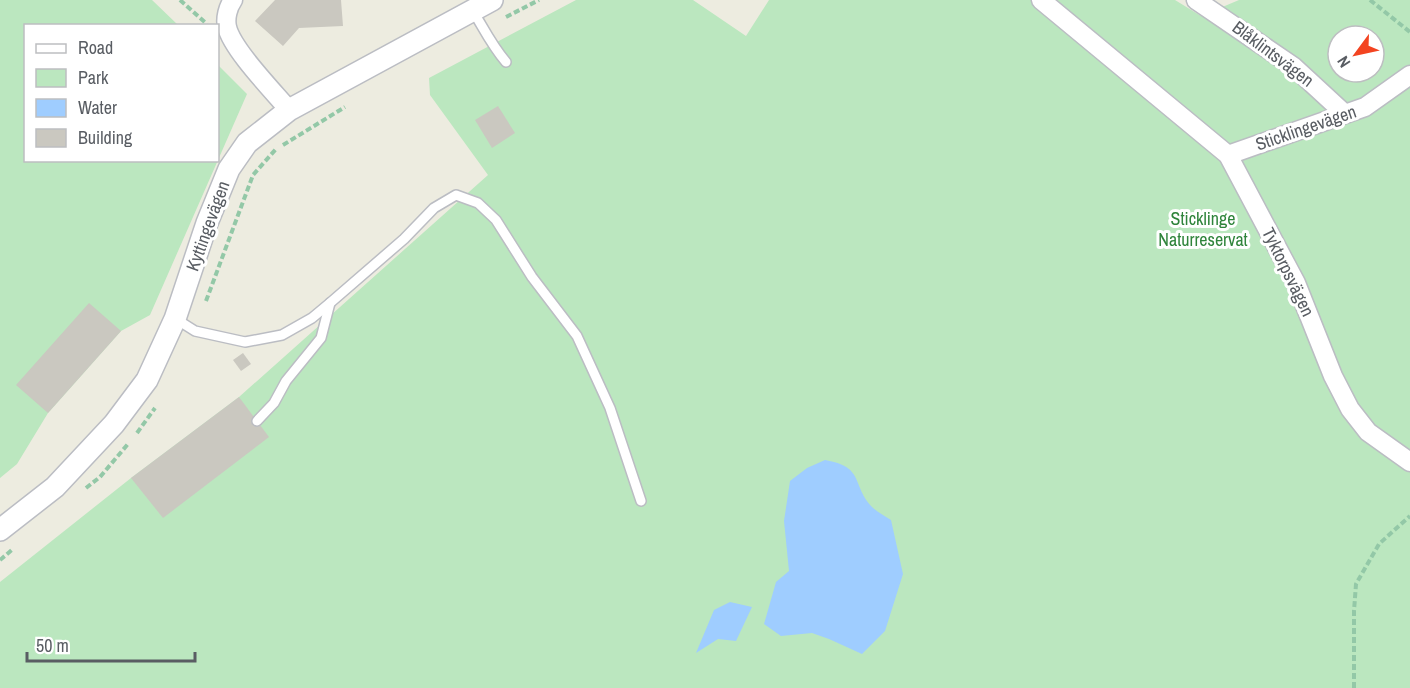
<svg xmlns="http://www.w3.org/2000/svg" width="1410" height="688" font-family="'Archivo Narrow',sans-serif">
	<rect width="100%" height="100%" fill="#edece0"/>
	<g fill="#bbe7bf" fill-rule="evenodd">
		<polygon points="0,0 152,0 178,25 26,26 26,160 218,160 218,65 247,94 150,315 121,331 48,413 17,464 0,478"/>
		<path d="M576 0H693L746 36 769 0H1175L1201 16 1239 0H1410V688H0V582L131 478 239 397 488 175 430 95 429 78ZM1338 36H1374V72H1338Z"/>
	</g>
	<g fill="#9fcdff">
		<path d="M825 460C865 467 851 484 872 507 877 512 885 516 891 520L903 574 885 631 862 654 829 639 812 633 781 636 764 624 776 582 789 571 784 521 790 481 807 468Z"/>
		<polygon points="730,602 752,607 736,641 718,639 696,653 714,610"/>
	</g>
	<g fill="#cac8c0">
		<polygon points="275,0 341,0 343,26 299,28 283,46 255,21"/>
		<polygon points="498,106 515,133 492,148 475,120"/>
		<polygon points="89,303 121,331 48,413 16,385"/>
		<polygon points="243,353 251,364 241,371 233,360"/>
		<polygon points="239,397 269,437 163,518 131,478"/>
	</g>
	<g fill="none" stroke-linecap="round" stroke-linejoin="round">
		<g stroke="#bbbdc3" stroke-width="12">
			<g id="service">
				<path d="M473 11C484 29 492 46 506 62"/>
				<polyline points="176,319 195,331 245,342 282,335 312,318 330,303 404,239 434,208 456,195 478,203 496,220 532,277 577,336 610,408 641,501"/>
				<polyline points="257,421 274,403 286,381 321,338 330,303"/>
			</g>
		</g>
		<g stroke="#bbbdc3" stroke-width="21">
			<g id="minor">
				<path d="M233 0C228 7 225 18 227 27 232 49 273 91 289 110"/>
				<polyline points="1041,0 1228,155 1296,283 1333,376 1350,409 1368,432 1410,462"/>
				<polyline points="1196,0 1294,67 1345,114"/>
				<polyline points="1228,155 1365,107 1410,75"/>
			</g>
		</g>
		<g stroke="#bbbdc3" stroke-width="24">
			<polyline id="tertiary" points="0,530 55,487 114,424 147,380 175,319 207,223 229,169 247,143 289,110 492,0"/>
		</g>
		<g stroke="#93c8a7" stroke-width="4" stroke-dasharray="6 3" stroke-linecap="butt">
			<polyline points="180,0 207,24"/>
			<polyline points="1370,0 1410,32"/>
			<polyline points="506,17 539,0"/>
			<polyline points="283,145 345,107"/>
			<polyline points="206,301 253,175 276,149"/>
			<polyline points="137,433 155,408"/>
			<polyline points="86,488 100,477 128,444"/>
			<polyline points="0,560 13,549"/>
			<polyline points="1354,688 1354,611 1356,584 1379,544 1410,516"/>
		</g>
		<use href="#service" stroke="#fff" stroke-width="9"/>
		<use href="#minor" stroke="#fff" stroke-width="18"/>
		<use href="#tertiary" stroke="#fff" stroke-width="21"/>
	</g>
	<g text-anchor="middle" stroke-width="6" stroke-linejoin="round" paint-order="stroke">
		<g font-size="18" fill="#595d63" stroke="#fff">
			<text transform="translate(1273 54) rotate(37)" y="6">Blåklintsvägen</text>
			<text transform="translate(1306 128) rotate(-19)" y="6">Sticklingevägen</text>
			<text transform="translate(208 226) rotate(-70)" y="6">Kyttingevägen</text>
			<text transform="translate(1288 272) rotate(64)" y="6">Tyktorpsvägen</text>
		</g>
		<g font-size="18" fill="#2f843b" stroke="#fff">
			<text x="1203" y="225">Sticklinge<tspan x="1203" dy="21">Naturreservat</tspan></text>
		</g>
	</g>
	<rect x="24" y="24" width="195" height="138" fill="#ffffff" stroke="#bdbec1" stroke-width="1.5"/>
	<rect x="36" y="44" width="30" height="9" fill="#ffffff" stroke="#bdbec1" stroke-width="1.5"/>
	<text x="78" y="54" font-size="18" fill="#595d63">Road</text>
	<rect x="36" y="69" width="30" height="18" fill="#bbe7bf" stroke="#bdbec1" stroke-width="1.5"/>
	<text x="78" y="84" font-size="18" fill="#595d63">Park</text>
	<rect x="36" y="99" width="30" height="18" fill="#9fcdff" stroke="#bdbec1" stroke-width="1.5"/>
	<text x="78" y="114" font-size="18" fill="#595d63">Water</text>
	<rect x="36" y="129" width="30" height="18" fill="#cac8c0" stroke="#bdbec1" stroke-width="1.5"/>
	<text x="78" y="144" font-size="18" fill="#595d63">Building</text>
	<g transform="translate(1356 54) rotate(237)"><circle r="28" fill="#ffffff" stroke="#bdbec1" stroke-width="1.5"/>
	<path d="M0-4.5L10 22L0 15L-10 22Z" fill="#f34421"/>
	<text y="-9" font-size="16" font-weight="bold" text-anchor="middle" fill="#595d63">N</text>
	</g>
	<path d="M27 652v9h168v-9" fill="none" stroke="#595d63" stroke-width="3"/>
	<text x="36" y="652" font-size="18" fill="#595d63" stroke="#ffffff" stroke-width="4.5" paint-order="stroke">50 m</text>
</svg>
